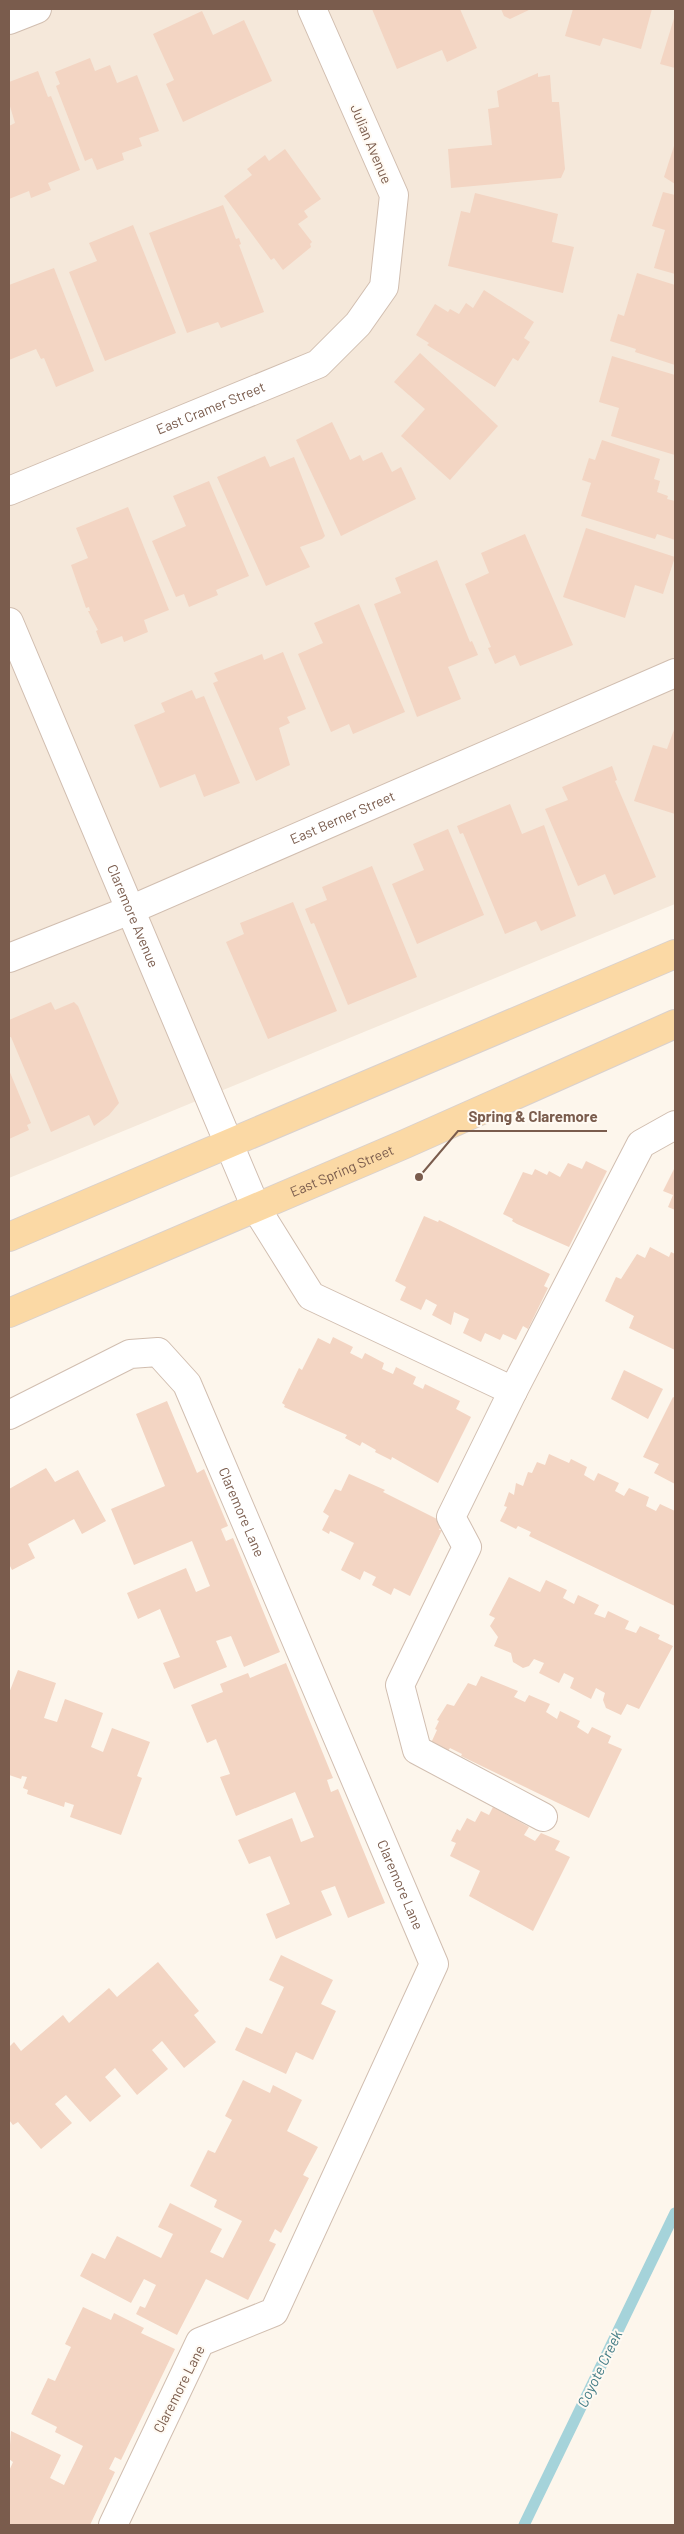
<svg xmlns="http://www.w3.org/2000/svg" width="684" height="2534" font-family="Barlow,sans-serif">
	<rect width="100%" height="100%" fill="#fdf6ec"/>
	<polygon fill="#f5e8da" points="9,9 675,9 675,904 9,1178"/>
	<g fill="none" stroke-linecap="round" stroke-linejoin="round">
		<polyline stroke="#a5d3da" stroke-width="11" points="524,2525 675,2213"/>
	</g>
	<g fill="#f3d5c3">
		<polygon points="372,9 460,9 477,48 447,62 442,50 397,69"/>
		<polygon points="501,9 531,9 510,19 504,16"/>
		<polygon points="573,9 652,9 641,49 603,38 600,46 565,36"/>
		<polygon points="202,11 213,35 244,20 272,81 183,122 166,84 174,80 153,34"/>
		<polygon points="675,15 675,68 660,64"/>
		<polygon points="90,58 95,71 110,65 117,83 137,75 159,131 139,138 142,146 122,153 124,160 97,170 92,158 85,161 56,86 60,84 55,72"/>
		<polygon points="38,71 48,97 51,96 80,170 48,183 51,190 31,198 29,191 9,199 9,126 15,123 9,103 9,82"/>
		<polygon points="538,73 538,77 550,75 552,102 559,102 565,169 561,178 451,188 448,149 492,145 488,109 499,107 497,91"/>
		<polygon points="675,143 675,184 664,177"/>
		<polygon points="285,149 321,199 304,211 308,217 298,224 312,242 310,244 311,247 283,270 274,258 271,260 224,196 252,175 247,169 265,155 269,161"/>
		<polygon points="663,192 675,195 675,274 654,268 665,230 652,226"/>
		<polygon points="475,193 558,214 552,242 574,247 563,293 448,266 461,211 470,213"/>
		<polygon points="223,205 236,239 239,238 241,244 239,245 264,312 221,328 218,322 187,333 149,233"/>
		<polygon points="133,225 176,333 105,361 69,272 97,261 89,243"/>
		<polygon points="54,268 94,371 56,387 44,358 41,359 36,349 9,360 9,285"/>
		<polygon points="637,273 675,285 675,365 635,352 636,349 610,341 618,314 624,316"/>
		<polygon points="484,290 534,322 524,338 530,342 518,361 513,358 495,387 427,345 429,343 416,335 435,304 448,312 450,309 459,314 466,303 473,308"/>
		<polygon points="420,353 498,426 450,480 401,436 425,409 394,382"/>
		<polygon points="612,356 675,375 675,455 611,436 619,408 599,402"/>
		<polygon points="332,422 350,460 360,455 363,461 382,452 392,472 401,467 416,499 341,536 296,440"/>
		<polygon points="602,440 660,459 654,479 660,481 657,492 668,496 667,499 675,501 675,540 657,534 655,539 581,516 591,483 582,480 589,458 595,460"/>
		<polygon points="265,456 270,467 294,457 325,536 322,539 300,547 310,567 266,586 217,477"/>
		<polygon points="209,481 249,576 216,590 218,595 189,607 184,594 176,597 152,541 186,526 173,496"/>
		<polygon points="128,507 169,610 144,620 148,632 124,642 122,636 101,644 96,631 98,630 88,611 90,611 89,607 86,608 71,565 88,558 76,528"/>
		<polygon points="586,528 675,557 663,594 635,585 625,618 563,597"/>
		<polygon points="525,534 573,645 520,666 515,655 495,664 488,648 491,647 465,584 489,573 481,553"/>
		<polygon points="437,560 470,642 472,641 478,655 448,667 461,699 417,717 374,604 401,593 395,578"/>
		<polygon points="359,604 405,712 353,734 349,724 331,732 298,654 323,643 314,623"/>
		<polygon points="283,652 306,709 287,717 290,723 279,728 290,765 256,781 213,683 218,681 214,673 262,654 264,660"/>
		<polygon points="192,690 196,699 204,696 240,783 204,797 195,774 160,788 134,725 165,712 161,703"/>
		<polygon points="675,727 675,814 634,801 653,745 667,749"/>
		<polygon points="612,766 617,780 615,781 656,877 614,895 605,874 578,886 545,809 568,800 562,787"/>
		<polygon points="510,804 522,834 544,825 576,916 541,931 536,921 505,934 463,833 460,834 457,826"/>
		<polygon points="448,829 484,915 417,944 392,884 424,870 413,844"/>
		<polygon points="372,866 417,977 348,1005 314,923 311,924 305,909 327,900 322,887"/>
		<polygon points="293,902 337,1011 268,1039 226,942 244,934 240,923"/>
		<polygon points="51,1002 55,1010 74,1002 78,1006 119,1103 109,1115 94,1126 89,1115 51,1132 11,1037 9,1037 9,1020"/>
		<polygon points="9,1070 31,1123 27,1125 29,1130 9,1139"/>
		<polygon points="586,1161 607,1171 569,1247 517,1224 512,1221 513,1219 503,1214 523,1172 532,1175 535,1169 547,1175 549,1171 560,1177 568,1163 582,1169"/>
		<polygon points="675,1167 675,1210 668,1207 673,1195 663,1191"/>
		<polygon points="424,1216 438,1222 439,1220 550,1274 544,1286 548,1288 528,1329 523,1326 516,1340 503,1334 500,1340 485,1333 481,1342 463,1333 469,1319 454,1312 451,1325 432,1315 437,1305 426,1299 421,1310 400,1300 406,1287 395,1281"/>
		<polygon points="650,1247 669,1257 671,1252 675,1254 675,1350 629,1328 634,1316 605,1301 616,1277 621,1279 637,1254 645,1258"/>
		<polygon points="333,1337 353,1347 350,1353 362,1359 365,1353 384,1363 382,1369 393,1374 396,1367 416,1377 413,1384 423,1389 425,1384 460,1401 456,1409 471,1417 438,1483 392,1457 391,1460 375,1452 376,1450 362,1442 360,1446 345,1438 347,1435 284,1407 285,1405 282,1403 299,1368 302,1370 318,1338 330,1344"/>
		<polygon points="624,1370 663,1389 648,1419 611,1399"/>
		<polygon points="673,1397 675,1398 675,1484 654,1473 659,1464 643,1457"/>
		<polygon points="167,1401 197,1473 204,1469 228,1526 221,1529 226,1541 233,1538 280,1652 244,1667 231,1636 216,1641 227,1667 174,1689 163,1663 180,1657 160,1609 138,1619 127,1593 186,1568 196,1592 210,1586 192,1541 134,1565 111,1509 165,1486 136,1414"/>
		<polygon points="549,1454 569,1463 571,1459 587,1467 584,1475 594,1481 598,1473 619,1483 615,1491 624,1496 629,1488 649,1497 646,1506 656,1511 660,1504 675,1511 675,1606 529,1536 531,1532 518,1526 516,1529 500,1521 507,1507 504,1506 509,1492 514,1495 516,1483 523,1486 528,1472 532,1473 537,1462 545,1465"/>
		<polygon points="46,1468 55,1482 78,1470 106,1521 82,1534 74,1519 28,1544 35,1558 12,1570 9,1564 9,1489"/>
		<polygon points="349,1474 385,1490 383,1492 443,1522 439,1530 442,1530 410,1596 394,1588 391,1595 372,1585 376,1577 364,1571 360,1580 341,1570 354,1543 330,1531 329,1534 322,1530 329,1516 323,1512 335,1489 341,1491"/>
		<polygon points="509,1577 540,1592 546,1580 567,1590 563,1598 574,1604 578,1595 599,1605 594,1614 605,1618 608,1611 629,1621 625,1629 636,1633 640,1626 660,1635 658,1639 673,1646 639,1709 627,1704 621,1715 606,1708 603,1700 605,1693 596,1688 591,1699 570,1688 574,1678 564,1673 559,1683 539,1673 544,1663 534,1659 529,1666 523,1668 513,1662 511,1653 494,1646 498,1637 490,1626 495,1618 489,1615"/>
		<polygon points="286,1663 333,1778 327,1780 331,1792 338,1789 385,1903 348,1918 335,1886 321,1891 332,1915 276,1939 266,1914 290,1904 270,1856 249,1864 238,1840 292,1818 301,1842 314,1837 295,1792 236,1816 220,1777 230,1774 216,1739 207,1743 191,1705 223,1692 220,1684 248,1673 250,1678"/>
		<polygon points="18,1670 56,1683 44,1718 57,1722 65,1699 103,1713 91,1747 103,1752 112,1728 150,1742 137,1776 142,1778 121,1835 70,1817 74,1805 65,1802 64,1807 27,1794 28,1790 23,1788 27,1777 22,1776 21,1779 9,1775 9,1693"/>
		<polygon points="481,1676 518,1691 514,1697 525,1702 529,1695 550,1704 546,1712 557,1719 560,1711 580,1721 577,1727 588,1734 592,1727 611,1736 608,1743 622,1749 589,1818 461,1756 462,1754 450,1748 448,1751 431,1743 437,1730 435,1729 439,1721 437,1720 447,1704 454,1706 468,1683 476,1686"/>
		<polygon points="493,1807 529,1827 524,1835 535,1841 541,1833 560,1841 555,1850 570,1857 533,1931 469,1896 480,1871 450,1856 456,1843 451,1841 457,1829 460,1831 467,1818 475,1822 481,1811 489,1815"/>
		<polygon points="281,1955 333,1980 321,2004 336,2011 313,2060 296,2052 286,2074 235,2050 246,2027 262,2034 284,1987 269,1980"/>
		<polygon points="158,1962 199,2011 194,2015 216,2042 184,2068 162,2041 152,2050 168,2069 137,2095 115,2068 105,2077 121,2096 90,2122 66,2095 55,2104 72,2123 41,2149 18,2122 13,2125 9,2120 9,2047 14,2042 21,2051 63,2015 69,2023 109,1988 117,1997"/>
		<polygon points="243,2080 270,2093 273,2085 302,2100 287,2131 318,2147 303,2175 309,2178 281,2233 275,2229 269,2241 276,2244 248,2300 206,2279 177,2335 136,2314 140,2306 145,2308 156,2285 144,2279 131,2303 80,2276 92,2253 105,2259 117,2236 161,2258 173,2234 158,2227 170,2203 222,2229 210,2252 223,2258 242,2221 214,2207 217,2200 190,2186 208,2150 215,2153 232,2120 225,2116"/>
		<polygon points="83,2307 111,2320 114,2313 144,2328 141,2333 175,2349 121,2460 115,2457 109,2469 115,2472 90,2525 9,2525 9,2471 13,2462 9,2459 11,2431 61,2455 50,2478 64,2485 83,2446 55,2432 57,2427 31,2414 48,2378 55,2381 71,2347 65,2344"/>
	</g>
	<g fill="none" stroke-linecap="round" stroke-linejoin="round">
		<g stroke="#d1beb0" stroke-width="30">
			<g id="minor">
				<polyline points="9,20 37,9"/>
				<path id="s1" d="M9 491 318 364 358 324 384 287 394 195 312 9"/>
				<path id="s2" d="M9 622 256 1208 311 1296 513 1391"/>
				<path id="s3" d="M9 958 130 910 675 673"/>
				<path id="s4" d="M9 1415 130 1354 158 1352 187 1384 434 1964 274 2312 200 2342 113 2525"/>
				<polyline points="543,1817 417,1750 400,1685 467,1547 451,1517 513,1391 641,1144 675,1125"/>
			</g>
		</g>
		<g stroke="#dad1cd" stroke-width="30">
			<g id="major">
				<polyline points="9,1237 675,954"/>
				<path id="s5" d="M9 1313 405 1144 675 1024"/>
			</g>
		</g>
		<use href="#minor" stroke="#fff" stroke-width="28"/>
		<use href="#major" stroke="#fbd9a5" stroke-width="28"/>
	</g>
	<g text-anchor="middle" stroke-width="4" stroke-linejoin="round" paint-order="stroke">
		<g font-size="14" fill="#7a5c4d" stroke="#fffaf3">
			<text transform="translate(371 144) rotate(67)" y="5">Julian Avenue</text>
			<text dy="5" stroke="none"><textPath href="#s1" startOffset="218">East Cramer Street</textPath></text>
			<text dy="5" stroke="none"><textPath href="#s3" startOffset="362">East Berner Street</textPath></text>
			<text dy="5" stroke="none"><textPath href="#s2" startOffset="319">Claremore Avenue</textPath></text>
			<text dy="5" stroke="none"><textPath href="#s5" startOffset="362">East Spring Street</textPath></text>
			<text dy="5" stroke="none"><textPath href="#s4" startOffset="346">Claremore Lane</textPath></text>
			<text dy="5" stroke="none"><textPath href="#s4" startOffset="751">Claremore Lane</textPath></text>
			<text transform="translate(179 2389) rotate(-63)" y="5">Claremore Lane</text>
		</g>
		<g font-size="15" font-style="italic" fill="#437c86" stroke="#fffaf3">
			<text transform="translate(600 2369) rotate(-64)" y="5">Coyote Creek</text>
		</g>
	</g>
	<path fill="none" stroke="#7a5c4d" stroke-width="2" d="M419 1177L458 1131H607"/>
	<circle fill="#7a5c4d" stroke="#fffaf3" stroke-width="2" cx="419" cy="1177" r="5"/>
	<g font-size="15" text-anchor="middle" font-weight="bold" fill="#7a5c4d" stroke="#fffaf3" stroke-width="4" stroke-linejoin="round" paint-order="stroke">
		<text x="533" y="1122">Spring &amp; Claremore</text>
	</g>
	<rect width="684" height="2534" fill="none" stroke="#7a5c4d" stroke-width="20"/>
</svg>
